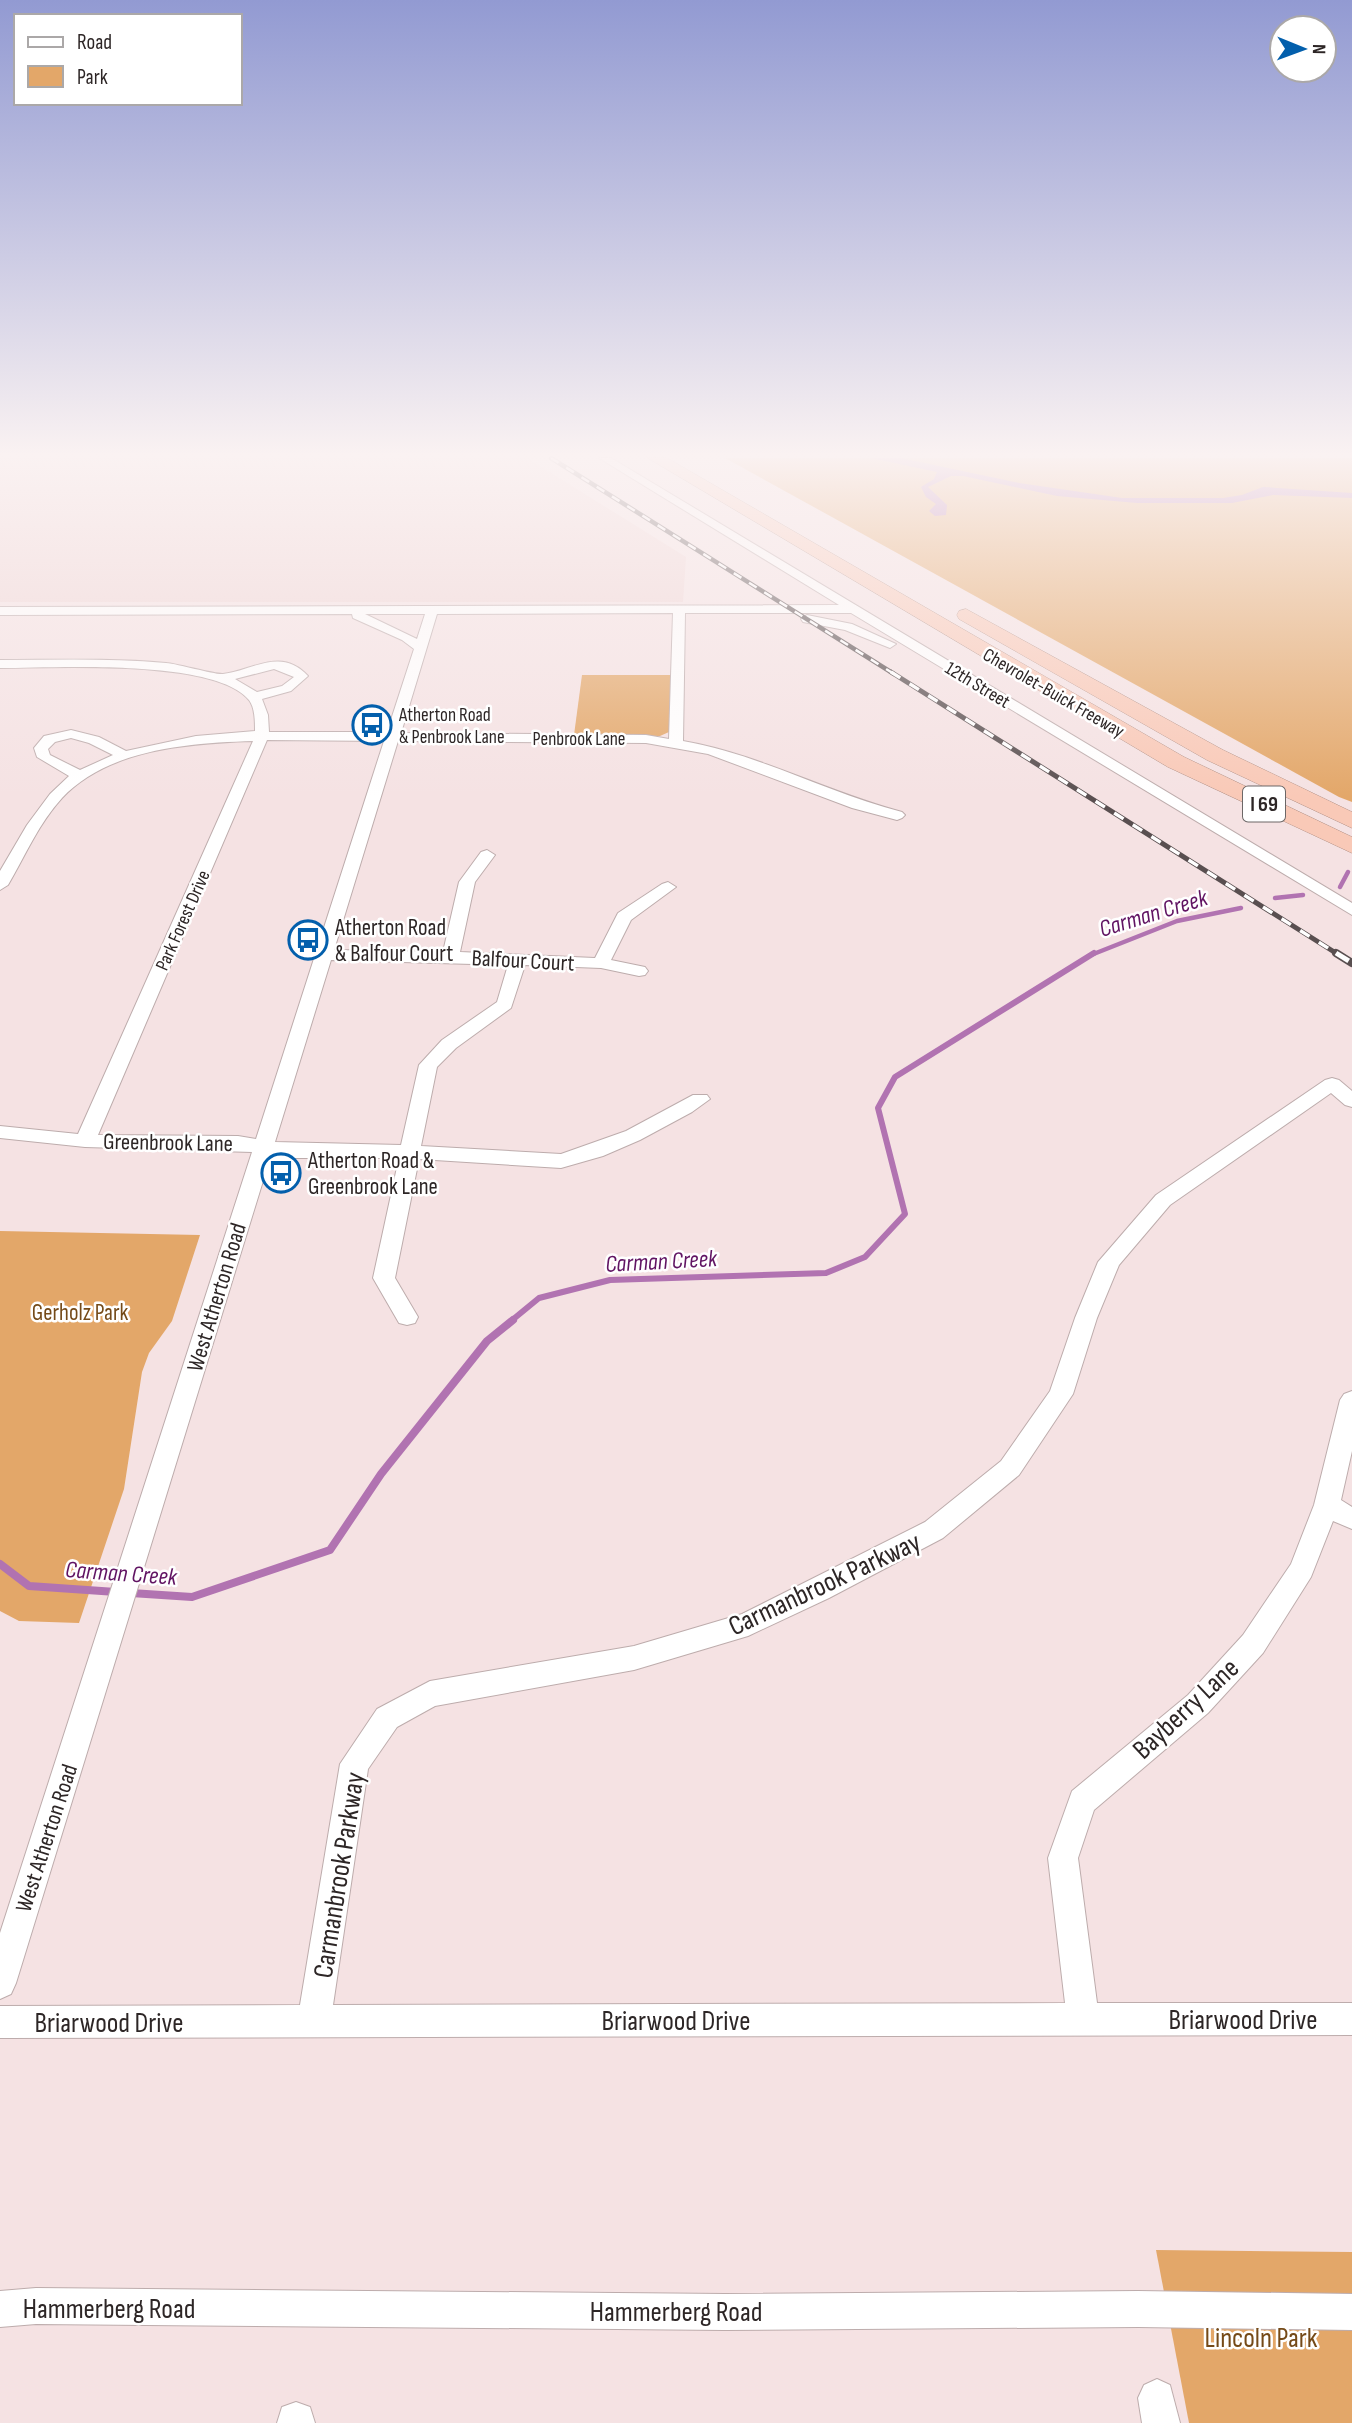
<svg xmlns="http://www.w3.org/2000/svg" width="1352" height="2423" font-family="'Sofia Sans Condensed',sans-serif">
	<rect width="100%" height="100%" fill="#f5e2e3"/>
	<polygon fill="#f0d5d5" points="0,458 527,458 686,557 683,602 0,602"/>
	<g fill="#e3a769">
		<polygon points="725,458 1352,458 1352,802 1339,797"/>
		<polygon points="582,675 672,675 669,732 660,736 574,735"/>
		<polygon points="0,1231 200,1235 172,1321 149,1353 142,1372 124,1489 79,1623 19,1621 0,1611"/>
		<polygon points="1156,2250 1352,2252 1352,2423 1189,2423"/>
	</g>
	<polygon fill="#b173b1" points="871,458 901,458 1019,483 1122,498 1223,498 1242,495 1263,487 1352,493 1352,498 1273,495 1232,503 1137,503 1057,496 963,476 951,476 928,487 947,505 946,515 935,516 929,511 936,504 926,497 921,487 934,479 937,472"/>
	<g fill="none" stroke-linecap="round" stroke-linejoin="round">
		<g stroke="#b173b1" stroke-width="4.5">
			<polyline points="1340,887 1348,872"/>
			<polyline points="1275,898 1303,895"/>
			<polyline points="1091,955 1177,921 1241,908"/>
		</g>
		<polyline stroke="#b173b1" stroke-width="6" points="511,1321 539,1298 610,1280 826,1273 865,1257 905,1214 878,1108 895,1077 1094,953"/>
		<g stroke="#b173b1" stroke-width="8">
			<polyline points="0,1564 29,1586 116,1592"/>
			<polyline points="131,1593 192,1597 330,1550 381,1474 487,1341 513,1320"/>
		</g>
		<g stroke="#bdacac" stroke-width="2">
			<g id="minor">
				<path d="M599 458H611L1352 903V915L851 613H685L683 741C759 754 828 793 902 812L905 815 902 818 897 820 852 808 708 754 646 743 398 741 334 950 443 952 459 882 481 852 487 850 495 855 475 882 460 952 595 958 618 913 662 884 668 882 676 887 631 920 611 960 645 967 648 971 645 975 639 976 601 968 525 965 511 1008 456 1048 437 1067 421 1146 561 1154 626 1131 693 1095H707L710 1099 692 1112 640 1140 603 1156 561 1168 419 1159 395 1278 418 1317 415 1323 407 1325 399 1323 373 1278 399 1158H290L271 1155 16 1983 11 1994 0 1999V1933L252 1152 85 1147 0 1138V1126L78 1134 253 741C189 743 108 749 62 798 39 823 25 856 8 885L0 890V871L27 825 50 794 69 776 37 757 34 748 44 736 71 730 99 737 126 751 196 736 255 731C255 721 255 708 249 700 215 658 52 668 0 668V660C55 660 110 658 166 663 179 664 215 675 223 674 252 671 281 646 308 676L291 691 262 699 268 715 269 732H387L414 649 402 640 353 618 352 614 0 615V607L839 605ZM673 613 669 739 646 735 401 733 437 614ZM365 614H425L417 639ZM274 669 294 677 282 686 257 692 235 679ZM71 738 89 743 113 755 80 770 50 755 48 749 55 742ZM267 740 384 741 256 1139 238 1136 98 1135ZM331 960 508 965 497 1002 442 1040 419 1065 401 1145 275 1142Z"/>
				<polygon points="807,615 852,624 896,644 890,648 845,630 803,622 801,619"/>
				<polygon points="1332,1078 1339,1080 1352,1091 1352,1107 1345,1105 1331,1093 1170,1205 1119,1265 1097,1318 1073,1394 1019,1475 943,1538 829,1598 748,1636 634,1670 435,1706 397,1727 368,1769 333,2005 1065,2003 1048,1858 1072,1791 1188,1695 1243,1635 1291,1564 1314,1505 1340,1400 1344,1394 1352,1391 1352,1451 1341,1500 1352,1507 1352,1529 1333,1521 1311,1577 1263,1653 1208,1713 1094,1810 1078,1858 1097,2003 1352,2003 1352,2035 0,2038 0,2006 300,2005 340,1764 377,1709 430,1681 634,1646 742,1614 925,1522 1001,1461 1050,1391 1075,1318 1098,1262 1156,1195 1325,1080"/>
				<polygon points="36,2288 725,2294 1138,2291 1352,2294 1352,2330 1138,2327 725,2330 36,2324 0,2327 0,2291"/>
				<polygon points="1157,2379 1170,2385 1180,2423 1142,2423 1138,2398 1144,2385"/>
				<polygon points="296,2402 310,2407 315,2423 277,2423 282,2407"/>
			</g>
		</g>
		<g stroke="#b29084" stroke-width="1">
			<g id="highway">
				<polygon points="648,458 667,458 1184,757 1352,837 1352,853 1168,767"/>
				<polygon points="966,609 1223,750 1352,812 1352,828 1207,760 959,619 957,615 959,611"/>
			</g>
		</g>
		<use href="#minor" fill="#fff" fill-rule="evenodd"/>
		<use href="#highway" fill="#f9c9b7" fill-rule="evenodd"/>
		<g stroke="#594f50" stroke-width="4.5">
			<polyline id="rail-far2" points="551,458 894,674"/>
		</g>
		<g stroke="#594f50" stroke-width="5">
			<polyline id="rail-far1" points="891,672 1339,955"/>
		</g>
		<g stroke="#594f50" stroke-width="8">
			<polyline id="rail" points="1336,953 1352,963"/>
		</g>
		<use href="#rail-far2" stroke="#fff" stroke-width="2.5" stroke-dasharray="9" stroke-linecap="butt"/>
		<use href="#rail-far1" stroke="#fff" stroke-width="3.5" stroke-dasharray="11" stroke-linecap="butt"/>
		<use href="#rail" stroke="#fff" stroke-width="5" stroke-dasharray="15" stroke-linecap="butt"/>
	</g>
	<linearGradient id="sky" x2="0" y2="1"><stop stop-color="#929ad2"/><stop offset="0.57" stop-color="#faf2f2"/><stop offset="1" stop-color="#faf2f2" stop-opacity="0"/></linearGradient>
	<rect width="1352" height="797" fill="url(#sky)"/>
	<defs>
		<g id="bus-ring" transform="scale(2.0125)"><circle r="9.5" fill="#fff" stroke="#035fac" stroke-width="1.5"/><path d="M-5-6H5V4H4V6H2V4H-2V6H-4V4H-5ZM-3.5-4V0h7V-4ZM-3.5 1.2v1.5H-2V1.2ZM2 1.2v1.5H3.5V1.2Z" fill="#035fac"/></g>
	</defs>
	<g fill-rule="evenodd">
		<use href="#bus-ring" x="372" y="725"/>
		<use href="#bus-ring" x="308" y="940"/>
		<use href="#bus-ring" x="281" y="1173"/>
	</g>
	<g text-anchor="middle" stroke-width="5" stroke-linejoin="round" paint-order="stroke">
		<g font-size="19" fill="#2d2626" stroke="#fff">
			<text transform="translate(978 684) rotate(31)" y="7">12th Street</text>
			<text transform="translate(1054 692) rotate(30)" y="7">Chevrolet-Buick Freeway</text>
			<text x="579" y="745">Penbrook Lane</text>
			<text transform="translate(182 920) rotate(-66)" y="7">Park Forest Drive</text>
		</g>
		<g font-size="19" fill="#2d2626" stroke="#fff" text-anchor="start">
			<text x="399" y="721">Atherton Road<tspan x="399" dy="22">&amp; Penbrook Lane</tspan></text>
		</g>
		<rect fill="#fff" stroke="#6c6767" stroke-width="2" x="1243" y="786.5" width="42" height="35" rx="5"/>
		<g font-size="21" font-weight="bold" fill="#2d2626">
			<text x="1264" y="811">I 69</text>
		</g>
		<g font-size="23" fill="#2d2626" stroke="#fff" text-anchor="start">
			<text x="335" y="935">Atherton Road<tspan x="335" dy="26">&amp; Balfour Court</tspan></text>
			<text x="308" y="1168">Atherton Road &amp;<tspan x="308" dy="26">Greenbrook Lane</tspan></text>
		</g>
		<g font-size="23" fill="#2d2626" stroke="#fff">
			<text transform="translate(523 960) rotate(3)" y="8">Balfour Court</text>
			<text transform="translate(168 1142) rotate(1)" y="8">Greenbrook Lane</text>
			<text transform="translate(216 1297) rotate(-73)" y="8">West Atherton Road</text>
			<text transform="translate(46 1838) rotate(-72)" y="8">West Atherton Road</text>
		</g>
		<g font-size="23" fill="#754a18" stroke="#fff">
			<text x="80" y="1320">Gerholz Park</text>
		</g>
		<g font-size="24" font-style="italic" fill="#611463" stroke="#fff">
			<text transform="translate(1153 913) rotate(-17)" y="8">Carman Creek</text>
			<text transform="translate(661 1261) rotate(-3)" y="8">Carman Creek</text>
			<text transform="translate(121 1573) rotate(4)" y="8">Carman Creek</text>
		</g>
		<g font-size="28" fill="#2d2626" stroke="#fff">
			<text transform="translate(824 1583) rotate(-25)" y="10">Carmanbrook Parkway</text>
			<text transform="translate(1185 1708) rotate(-43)" y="10">Bayberry Lane</text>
			<text transform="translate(338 1875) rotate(-81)" y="10">Carmanbrook Parkway</text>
			<text x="1243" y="2029">Briarwood Drive</text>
			<text x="676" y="2030">Briarwood Drive</text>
			<text x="109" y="2032">Briarwood Drive</text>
			<text x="109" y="2318">Hammerberg Road</text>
			<text x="676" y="2321">Hammerberg Road</text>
		</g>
		<g font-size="28" fill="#754a18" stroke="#fff">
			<text x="1261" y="2347">Lincoln Park</text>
		</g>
	</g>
	<rect x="14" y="14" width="228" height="91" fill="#ffffff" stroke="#aba8a8" stroke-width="2"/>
	<rect x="28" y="37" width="35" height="10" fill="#ffffff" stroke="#aba8a8" stroke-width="2"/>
	<text x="77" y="49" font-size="21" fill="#2d2626">Road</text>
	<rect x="28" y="66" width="35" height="21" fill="#e3a769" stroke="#aba8a8" stroke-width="2"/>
	<text x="77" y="84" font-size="21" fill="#2d2626">Park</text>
	<g transform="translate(1303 49) rotate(91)"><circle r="33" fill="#ffffff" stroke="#aba8a8" stroke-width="2"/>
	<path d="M0-5L12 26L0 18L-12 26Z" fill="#035fac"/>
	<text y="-10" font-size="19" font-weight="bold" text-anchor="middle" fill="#2d2626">N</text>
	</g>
</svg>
